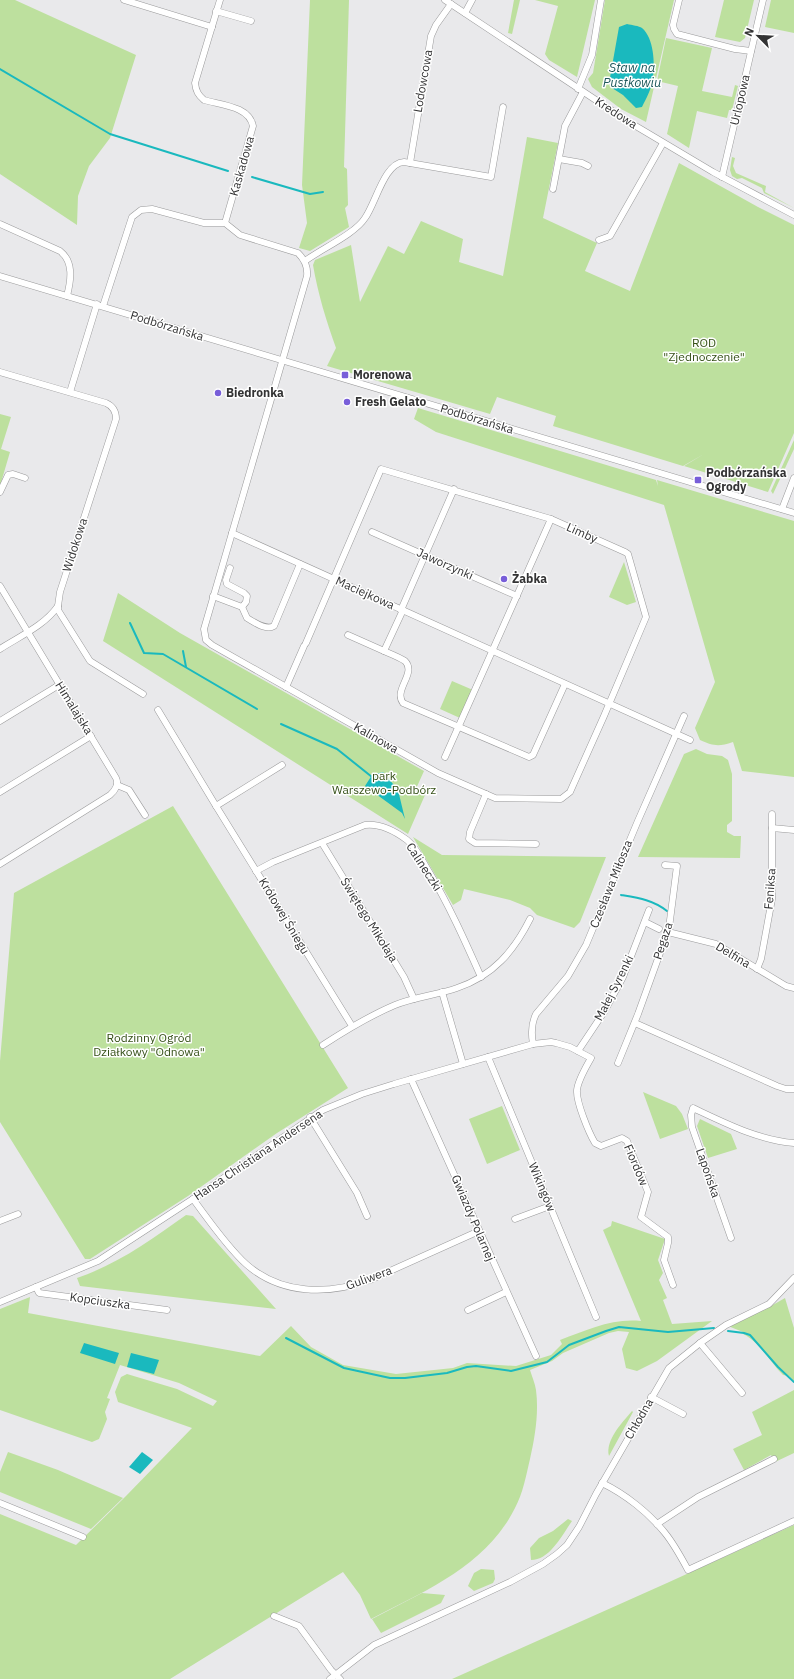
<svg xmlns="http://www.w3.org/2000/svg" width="794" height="1679" font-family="'IBM Plex Sans',sans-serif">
	<rect width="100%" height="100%" fill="#e9e9eb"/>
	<g fill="#bde09e">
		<polygon points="0,0 15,0 136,55 110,138 89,166 78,196 77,225 0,174"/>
		<polygon points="310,0 349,0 344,167 347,169 348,205 345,208 349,227 310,251 299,248 307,223 302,185"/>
		<polygon points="514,0 520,0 512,34 508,33"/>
		<polygon points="535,0 595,0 577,77 549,60 545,54 558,6"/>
		<polygon points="605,0 674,0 646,122 621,109 592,87 588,79 593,73"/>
		<polygon points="724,0 754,0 745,38 740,42 715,37"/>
		<polygon points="771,0 794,0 794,33 765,27"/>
		<polygon points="666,38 712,48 702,91 732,97 735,85 738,86 732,110 729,110 727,118 697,111 689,148 667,134 678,86 657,81"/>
		<path d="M527 137 558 143 543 218 597 243 585 271 630 291 679 163 758 207 794 225V433L768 492 684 466 704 454 683 466 553 426 556 416 497 397 490 414 327 366 336 348C326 320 318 294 313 265L315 260 351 245 360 302 388 246 404 254 421 221 463 239 459 262 503 276Z"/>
		<polygon points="732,157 735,158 733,166 736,173 766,186 765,192 794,208 764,193 762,188 742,178 737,179 732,176 730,170"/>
		<path d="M418 408 656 480 658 486 657 480 794 521V777L742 771 733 742C718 747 714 746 700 740L695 728 715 682 664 505 436 432 414 419Z"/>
		<polygon points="0,414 11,417 1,449 10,452 0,486"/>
		<polygon points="794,440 794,449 773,494 771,491"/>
		<polygon points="624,562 636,602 627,605 609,597"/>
		<polygon points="118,593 180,633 424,771 415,791 425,795 408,834 103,641"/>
		<polygon points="452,681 473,690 460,718 440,709"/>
		<polygon points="696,749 707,754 722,756 728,760 732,774 732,821 727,825 727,832 734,836 741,836 740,858 638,857 684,754"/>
		<polygon points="173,806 348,1088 277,1133 188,1196 90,1259 85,1259 0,1122 0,1061 14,893"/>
		<polygon points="413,837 442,855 606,857 580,922 574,928 537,915 530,908 510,900 464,889 461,900 453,905"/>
		<polygon points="643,1092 676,1106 682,1114 688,1129 660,1139"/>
		<polygon points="502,1106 520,1150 487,1164 469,1119"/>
		<polygon points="700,1119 731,1134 737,1149 708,1158 697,1126"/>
		<path d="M186 1215 193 1216 276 1309 80 1286 77 1278C118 1264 151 1240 186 1215Z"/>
		<path d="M612 1221 665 1239 658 1260 663 1273 659 1280 667 1298 663 1300 672 1324 712 1321 657 1361 637 1371 626 1368 622 1349 629 1332 618 1331 609 1333 563 1353 552 1361 530 1370C532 1377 535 1383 536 1390 539 1413 535 1437 530 1459 526 1476 523 1493 515 1508 486 1566 425 1591 371 1619L360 1595 343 1572 170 1679H0V1514L76 1545 126 1496 192 1428 118 1402 115 1392 121 1377 127 1374 177 1389 213 1406 217 1401 179 1383 120 1365 107 1398 110 1399 105 1412 107 1419 99 1439 92 1442 0 1410V1309L30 1297 28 1313 260 1356 291 1326 311 1347 343 1365 396 1374 453 1368 467 1363 516 1366 551 1355 562 1344 560 1340C587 1330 612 1318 641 1321L603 1230 611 1226Z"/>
		<path d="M785 1298 794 1328V1381L789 1376 783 1375C770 1362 760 1342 743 1334V1332L728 1326 771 1306Z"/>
		<polygon points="794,1390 794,1453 775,1462 771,1455 744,1470 733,1449 762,1435 752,1412"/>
		<path d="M632 1411 633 1412 609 1456C605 1440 622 1423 632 1411Z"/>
		<polygon points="8,1452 58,1470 123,1498 91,1529 0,1492 0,1472"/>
		<path d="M568 1519 572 1521C562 1535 550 1560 531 1560L530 1548 539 1538 553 1531Z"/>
		<polygon points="794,1525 794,1679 452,1679 667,1583"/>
		<polygon points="481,1569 494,1570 495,1579 493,1583 474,1591 468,1586 474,1573"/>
		<polygon points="422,1593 445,1595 441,1603 381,1633 372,1619"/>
	</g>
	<g fill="#1ab9be">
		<path d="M627 24C632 25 639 26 642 28 654 38 655 64 653 78 652 88 646 99 642 107L636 108 623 95 612 88 609 83 619 27Z"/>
		<polygon points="383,772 398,790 405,819 402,813 365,786 372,775"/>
		<polygon points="84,1343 119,1353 115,1364 80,1353"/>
		<polygon points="131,1353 159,1360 154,1374 127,1367"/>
		<polygon points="142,1452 153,1460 140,1474 129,1467"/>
	</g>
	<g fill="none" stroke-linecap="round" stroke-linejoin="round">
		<g stroke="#1ab9be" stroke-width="2">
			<polyline points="0,69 110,134 228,171"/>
			<polyline points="252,177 310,194 323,192"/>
			<polyline points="130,623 144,653 163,654 257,709"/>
			<polyline points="183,651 186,667"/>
			<polyline points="281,724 337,749 372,777"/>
			<path d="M621 895C639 898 653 900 667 911"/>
			<polyline points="728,1331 744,1333 750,1335 778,1367 794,1382"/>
			<polyline points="286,1338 344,1368 390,1378 405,1378 447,1373 467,1367 476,1366 511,1371 547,1362 569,1345 606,1331 619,1327 668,1332 714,1328"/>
		</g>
		<g stroke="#9a9a9b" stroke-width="7">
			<g id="minor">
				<polyline points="124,0 212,27"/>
				<path d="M220 0 195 83C196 91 198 95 204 100 221 105 249 106 253 126L225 223"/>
				<polyline points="445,0 629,122 713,172 794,215"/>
				<polyline points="679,0 673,25 674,29 677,34 735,49 751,51"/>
				<polyline points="216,11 251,21"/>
				<polyline points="465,13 472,0"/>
				<polyline points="578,89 592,55 601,0"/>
				<polyline points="559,159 582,163 588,166"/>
				<polyline points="410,163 431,36 436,25 451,4"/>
				<polyline points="722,177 763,0"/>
				<polyline points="553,189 565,126 583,92"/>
				<path d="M0 224 60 251C74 262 71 280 67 296"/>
				<polyline points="599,240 610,236 663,143"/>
				<path d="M305 261C321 249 355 234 365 218 376 203 384 163 404 162L491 177 503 107"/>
				<polyline points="0,276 794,513"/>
				<path d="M103 306 132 217 141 210 152 209 204 223H225L240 235 298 253C305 260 308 267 307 276L204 629 206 640 212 645 438 773 495 798 561 799 570 792 604 716 646 617 628 554 625 552 551 519 381 469 306 643"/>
				<path d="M0 372 106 403C113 406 116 411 116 419L60 592 58 606V610L90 661 143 694"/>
				<polyline points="70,392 97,304"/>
				<polyline points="0,492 8,475 13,474 25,478"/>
				<polyline points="782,509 794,478"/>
				<polyline points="372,532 517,596"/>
				<polyline points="232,533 690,740"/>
				<polyline points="230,568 226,580 227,584 244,593 247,596 246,602 242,607"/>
				<path d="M0 586 116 778C119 784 115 791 110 795L0 864"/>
				<path d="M213 596 242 607 247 618C254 622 266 631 274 626L300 564"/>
				<polyline points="401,610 454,489"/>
				<polyline points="348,635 384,651 403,610"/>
				<path d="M0 649C20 636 44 626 58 606"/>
				<path d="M384 651C391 654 399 657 405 661 417 673 393 690 403 703L529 757 533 755 565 684"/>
				<polyline points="286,687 304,646"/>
				<polyline points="158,710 216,806 352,1026"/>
				<polyline points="0,721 59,685"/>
				<polyline points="445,757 551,519"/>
				<polyline points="117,785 129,790 145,815"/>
				<polyline points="0,792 91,736"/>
				<polyline points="486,794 470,832 469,839 475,843 536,844"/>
				<polyline points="216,806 282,765"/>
				<polyline points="772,828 772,814"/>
				<polyline points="322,843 404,977 414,999"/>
				<path d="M256 871 273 862 365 825C381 823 395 831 407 840 416 847 422 860 428 870 449 905 465 941 481 977"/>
				<polyline points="645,922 659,929"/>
				<polyline points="668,932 716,944 786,986 794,988"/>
				<polyline points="757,969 761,959 772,899 772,828 794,830"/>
				<polyline points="442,992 463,1064"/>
				<polyline points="635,1023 777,1086 786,1089 794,1089"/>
				<path d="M533 1044C531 1033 531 1024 536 1014L568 976 586 945 637 823 684 716"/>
				<path d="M323 1045C346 1030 369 1016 395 1005 415 997 437 995 457 988 493 976 514 951 530 919"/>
				<polyline points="578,1051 604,1012 623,977 649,910"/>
				<polyline points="488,1057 596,1317"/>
				<polyline points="618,1063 638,1014 669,928 677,866 665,865"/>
				<polyline points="411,1079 536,1356"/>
				<polyline points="310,1117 357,1193 367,1216"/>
				<path d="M193 1199C208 1219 227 1247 246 1264 281 1295 328 1295 370 1280L479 1231"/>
				<polyline points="515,1219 550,1206"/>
				<polyline points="0,1221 18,1214"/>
				<path d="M731 1238 692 1127 691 1115 693 1108C725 1123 758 1140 794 1143"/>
				<polyline points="36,1287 39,1293 167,1310"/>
				<path d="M0 1302 98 1261 193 1199 323 1110 362 1094 394 1084 533 1044 551 1042 556 1043 570 1047 591 1058C586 1067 578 1080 577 1090 576 1102 589 1133 595 1143L601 1146 622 1138 627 1141 648 1192 641 1217 668 1237V1243L664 1260 673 1285"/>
				<polyline points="468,1310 506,1292"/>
				<polyline points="700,1343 742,1393"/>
				<polyline points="651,1397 683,1414"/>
				<path d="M602 1483C625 1494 649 1513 665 1533 674 1544 681 1557 688 1570L794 1521"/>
				<polyline points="0,1503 83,1537"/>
				<polyline points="657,1524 698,1497 774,1459"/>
				<polyline points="274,1616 299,1626 331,1670 340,1679"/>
				<polyline points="330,1679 374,1645 510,1582 543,1564 557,1554 567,1545 579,1527 596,1494 669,1368 700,1343 726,1325 769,1304 794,1278"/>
			</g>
		</g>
		<use href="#minor" stroke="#fff" stroke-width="6"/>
	</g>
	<g fill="#785ed9" stroke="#fff" stroke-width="1.5">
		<rect x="341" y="371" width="8" height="8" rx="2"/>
		<circle cx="218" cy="393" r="4"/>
		<circle cx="347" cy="402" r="4"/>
		<rect x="694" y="476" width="8" height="8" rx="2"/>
		<circle cx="504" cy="579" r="4"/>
	</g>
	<g text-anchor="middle" stroke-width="3" stroke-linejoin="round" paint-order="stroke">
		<g font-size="12" fill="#333334" stroke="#fff">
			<text transform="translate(423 81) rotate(-80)" y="4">Lodowcowa</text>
			<text transform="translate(740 100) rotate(-77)" y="4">Urlopowa</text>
			<text transform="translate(616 113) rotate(33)" y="4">Kredowa</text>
			<text transform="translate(242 166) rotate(-74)" y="4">Kaskadowa</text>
			<text transform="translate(167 326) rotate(17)" y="4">Podbórzańska</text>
			<text transform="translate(477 419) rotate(17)" y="4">Podbórzańska</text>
			<text transform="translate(582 533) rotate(24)" y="4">Limby</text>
			<text transform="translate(75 545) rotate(-72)" y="4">Widokowa</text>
			<text transform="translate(445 564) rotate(24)" y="4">Jaworzynki</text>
			<text transform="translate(365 593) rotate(24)" y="4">Maciejkowa</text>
			<text transform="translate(74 708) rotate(58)" y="4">Himalajska</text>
			<text transform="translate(376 738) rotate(30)" y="4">Kalinowa</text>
			<text transform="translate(424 867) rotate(57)" y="4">Calineczki</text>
			<text transform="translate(611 884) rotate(-68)" y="4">Czesława Miłosza</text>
			<text transform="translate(770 889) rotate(-86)" y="4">Feniksa</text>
			<text transform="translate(284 916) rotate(59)" y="4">Królowej Śniegu</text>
			<text transform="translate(369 920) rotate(58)" y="4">Świętego Mikołaja</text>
			<text transform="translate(663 941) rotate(-72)" y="4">Pegaza</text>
			<text transform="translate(733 955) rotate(31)" y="4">Delfina</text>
			<text transform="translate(614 988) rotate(-63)" y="4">Małej Syrenki</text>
			<text transform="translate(258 1155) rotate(-34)" y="4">Hansa Christiana Andersena</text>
			<text transform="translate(636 1165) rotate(67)" y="4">Fiordów</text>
			<text transform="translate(708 1173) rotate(71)" y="4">Lapońska</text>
			<text transform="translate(542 1187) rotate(67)" y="4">Wikingów</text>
			<text transform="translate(473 1218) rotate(67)" y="4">Gwiazdy Polarnej</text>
			<text transform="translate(369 1278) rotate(-20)" y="4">Guliwera</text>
			<text transform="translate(100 1301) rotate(8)" y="4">Kopciuszka</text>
			<text transform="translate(639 1419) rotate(-60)" y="4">Chłodna</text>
		</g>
		<g font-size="12" fill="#344f16" stroke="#fff">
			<text x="704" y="347">ROD<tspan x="704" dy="14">"Zjednoczenie"</tspan></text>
			<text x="384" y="780">park<tspan x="384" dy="14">Warszewo-Podbórz</tspan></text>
			<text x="149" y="1042">Rodzinny Ogród<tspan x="149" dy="14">Działkowy "Odnowa"</tspan></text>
		</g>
		<g font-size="12" font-weight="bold" fill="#333334" stroke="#fff" text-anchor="start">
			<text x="353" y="379">Morenowa</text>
			<text x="226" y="397">Biedronka</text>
			<text x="355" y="406">Fresh Gelato</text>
			<text x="706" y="477">Podbórzańska<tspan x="706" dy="14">Ogrody</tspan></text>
			<text x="512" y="583">Żabka</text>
		</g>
		<g font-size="13" font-style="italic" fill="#1e585b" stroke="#fff">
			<text x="632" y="72">Staw na<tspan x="632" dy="15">Pustkowiu</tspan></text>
		</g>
	</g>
	<g transform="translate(758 36) rotate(294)" stroke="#ffffff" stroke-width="3" paint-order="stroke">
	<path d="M0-3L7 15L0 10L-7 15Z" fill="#333334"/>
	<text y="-6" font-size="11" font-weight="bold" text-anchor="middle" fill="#333334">N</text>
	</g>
</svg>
